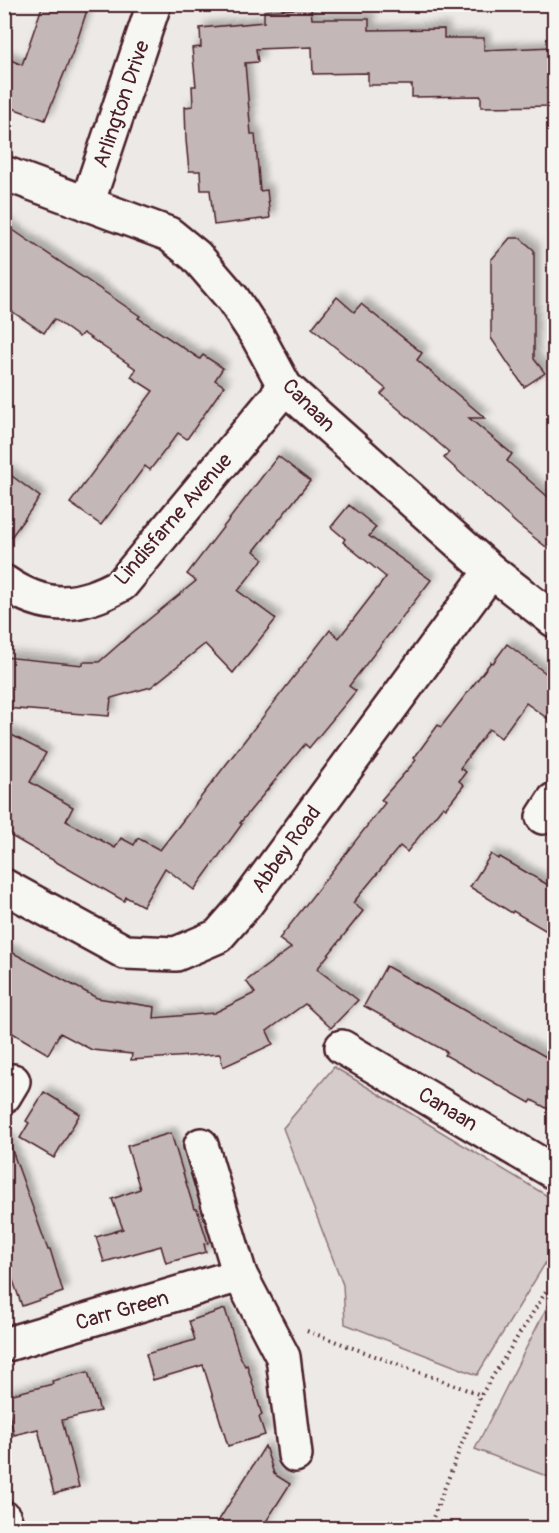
<svg xmlns="http://www.w3.org/2000/svg" width="559" height="1533" font-family="Pangolin,sans-serif">
	<defs>
		<filter id="shadow"><feDropShadow dx="5.5" dy="-5.5" stdDeviation="3" flood-color="#0004"/></filter>
	</defs>
	<rect width="100%" height="100%" fill="#ece9e6"/>
	<filter id="ink" filterUnits="userSpaceOnUse"><feTurbulence type="fractalNoise" baseFrequency=".0167" numOctaves="2"/><feDisplacementMap in="SourceGraphic" scale="12" xChannelSelector="R" yChannelSelector="G"/><feConvolveMatrix kernelMatrix="1 2 1 2 8 2 1 2 1" color-interpolation-filters="sRGB"/></filter>
	<g filter="url(#ink)">
		<g fill="#d4cbca" stroke="#8f757a" stroke-width="1.5">
			<polygon points="334,1067 554,1200 554,1249 477,1375 345,1324 343,1285 283,1128"/>
			<polygon points="550,1301 554,1305 554,1479 475,1449"/>
		</g>
		<g fill="#c4b7b7" stroke="#4a1f2b" stroke-width="1.5" filter="url(#shadow)">
			<polygon points="43,4 89,4 76,44 45,120 4,105 4,57 22,65"/>
			<polygon points="311,8 312,19 369,19 369,30 444,29 444,38 484,38 484,50 552,47 553,62 555,62 555,106 481,107 481,96 412,97 412,85 368,85 368,73 313,74 312,47 256,49 258,62 245,63 251,134 255,134 260,191 267,190 270,218 214,225 210,190 201,190 200,171 189,171 186,140 185,107 193,106 192,86 196,86 192,48 201,47 200,28 264,22 264,11"/>
			<polygon points="4,224 140,316 138,318 200,359 203,355 223,368 215,380 224,386 187,439 178,433 150,470 145,466 101,525 70,503 153,391 131,377 136,369 83,333 79,337 54,319 44,333 4,306"/>
			<polygon points="510,238 520,238 534,250 534,359 545,373 524,387 491,338 491,260"/>
			<polygon points="337,297 354,312 361,304 422,353 417,360 485,418 469,418 512,454 507,461 555,503 555,554 517,524 444,458 449,452 381,394 386,389 312,328"/>
			<polygon points="278,456 310,481 254,551 263,559 238,591 276,619 233,673 205,644 151,687 111,698 109,716 4,708 4,657 83,665 83,662 99,662 132,633 196,581 187,574"/>
			<polygon points="4,470 40,497 4,547"/>
			<polygon points="349,505 376,527 369,536 431,580 349,686 356,691 309,748 305,744 240,823 242,824 194,890 165,868 143,906 126,897 124,901 4,832 4,731 46,753 30,782 73,807 66,821 115,848 121,838 134,845 138,838 160,850 330,630 339,638 386,577 343,542 345,539 331,527"/>
			<polygon points="507,644 555,680 555,724 526,703 501,738 489,729 460,768 466,772 459,781 464,785 446,808 443,806 407,852 400,846 353,903 363,911 317,969 358,1000 331,1028 305,1004 267,1031 273,1044 223,1067 220,1054 131,1060 132,1054 92,1050 60,1033 48,1054 4,1028 4,948 97,998 155,1007 154,1018 214,1013 255,993 246,981 291,948 279,939 385,803 381,800 416,760 414,758 438,725 441,727 491,662 493,663"/>
			<polygon points="491,854 498,859 500,857 555,889 555,936 513,911 512,913 470,887"/>
			<polygon points="386,966 555,1062 555,1113 532,1100 530,1103 445,1055 447,1052 364,1006"/>
			<polygon points="44,1092 80,1114 54,1158 20,1138 29,1123 26,1121"/>
			<polygon points="171,1133 194,1209 197,1209 208,1243 204,1244 206,1252 166,1263 161,1246 104,1262 96,1237 123,1229 112,1199 140,1189 127,1146"/>
			<polygon points="8,1139 48,1250 50,1249 63,1292 22,1306 4,1255 4,1140"/>
			<polygon points="225,1309 239,1354 245,1366 247,1365 262,1415 259,1417 265,1435 228,1446 203,1365 153,1380 146,1354 195,1340 189,1321"/>
			<polygon points="88,1372 100,1411 62,1420 79,1487 54,1494 38,1429 14,1435 5,1396 53,1384 52,1381"/>
			<polygon points="265,1446 274,1474 290,1484 262,1528 214,1528"/>
		</g>
		<g fill="none" stroke-linecap="round" stroke-linejoin="round">
			<g stroke="#4a1f2b" stroke-width="38">
				<g id="minor">
					<polyline points="4,173 169,234 196,256 233,299 258,337 285,387 491,571 554,620"/>
					<polyline points="87,204 154,4"/>
					<path d="M4 582C46 611 79 608 122 584L285 387"/>
					<polyline points="543,817 554,800"/>
					<polyline points="4,886 125,952 176,954 218,936 246,904 491,571"/>
					<polyline points="342,1047 554,1172"/>
					<polyline points="4,1096 13,1081"/>
					<polyline points="201,1145 240,1275"/>
					<polyline points="4,1345 240,1275 283,1357 295,1455"/>
					<polyline points="4,1518 7,1528"/>
				</g>
			</g>
			<g stroke="#4a1f2b" stroke-width="4" stroke-dasharray="1.5 4.5" stroke-linecap="butt">
				<polyline points="307,1331 481,1395 554,1279"/>
				<polyline points="429,1528 481,1395"/>
			</g>
			<use href="#minor" stroke="#f6f6f2" stroke-width="33"/>
		</g>
	</g>
	<g text-anchor="middle" stroke-width="5" stroke-linejoin="round" paint-order="stroke">
		<g font-size="21" fill="#4a1f2b" stroke="#f6f6f2">
			<text transform="translate(121 104) rotate(-71)" y="7">Arlington Drive</text>
			<text transform="translate(309 405) rotate(45)" y="7">Canaan</text>
			<text transform="translate(173 519) rotate(-49)" y="7">Lindisfarne Avenue</text>
			<text transform="translate(286 849) rotate(-54)" y="7">Abbey Road</text>
			<text transform="translate(448 1109) rotate(31)" y="7">Canaan</text>
			<text transform="translate(122 1310) rotate(-16)" y="7">Carr Green</text>
		</g>
	</g>
	<rect width="559" height="1533" fill="none" stroke="#f6f6f2" stroke-width="24"/>
	<rect x="12" y="12" width="535" height="1509" fill="none" stroke="#4a1f2b" stroke-width="2" filter="url(#ink)"/>
</svg>
